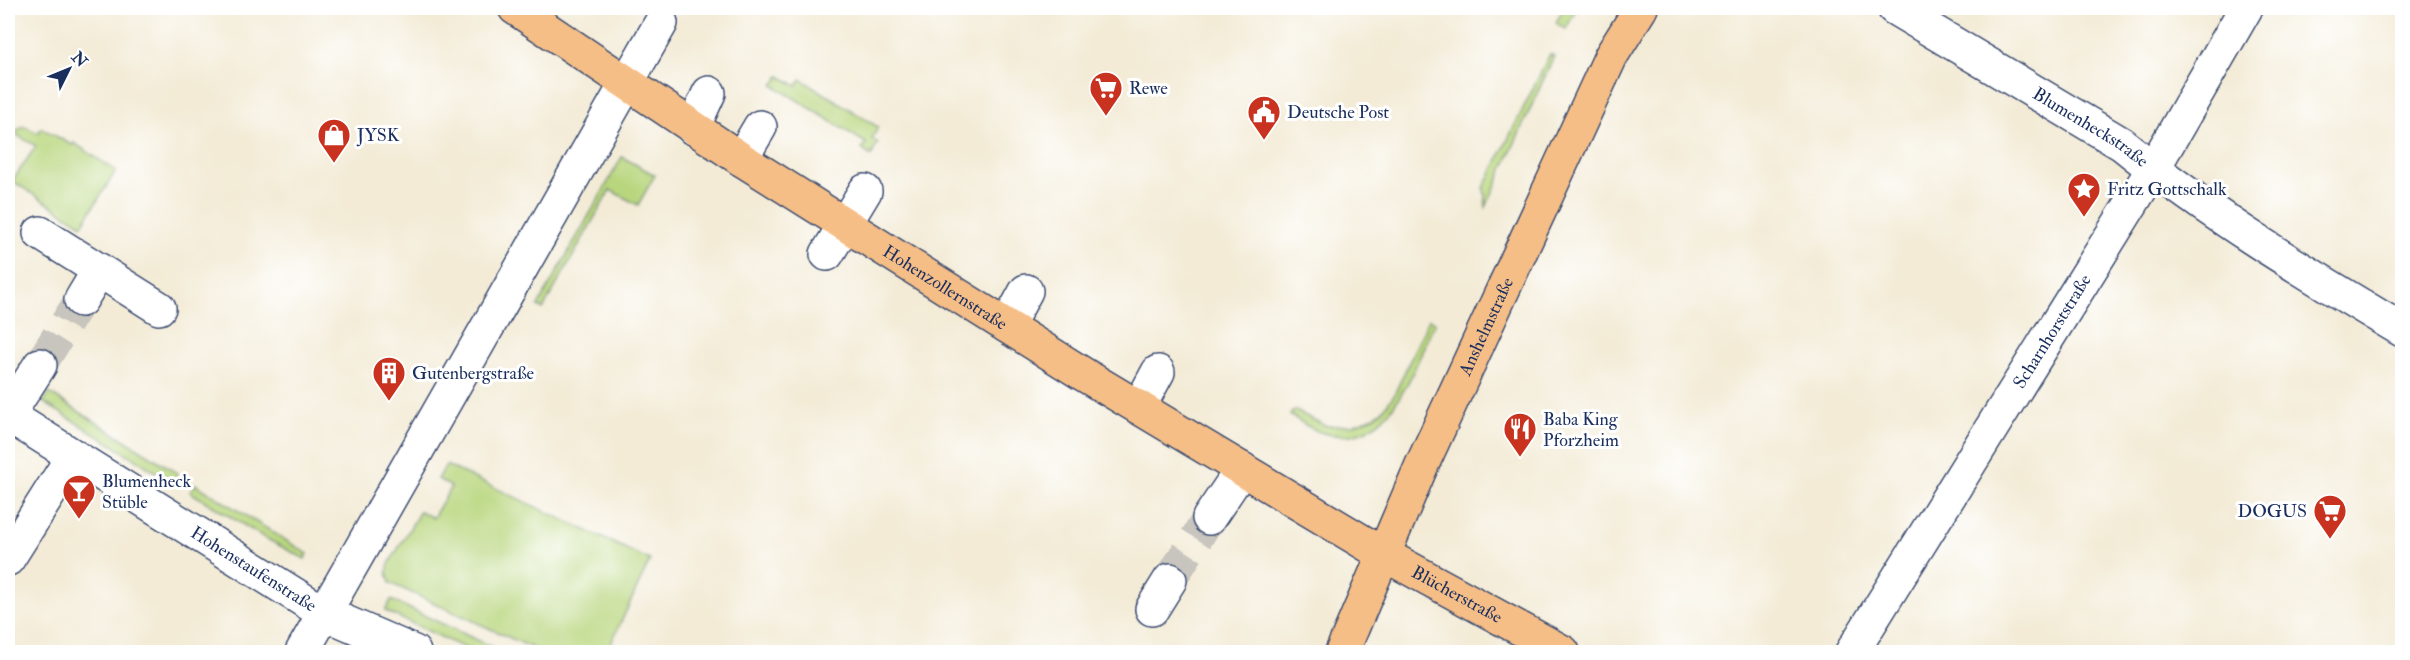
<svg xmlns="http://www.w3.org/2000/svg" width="2410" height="660" font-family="'IM FELL Double Pica',serif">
	<rect width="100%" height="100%" fill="#fff"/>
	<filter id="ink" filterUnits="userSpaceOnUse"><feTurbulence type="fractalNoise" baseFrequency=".0167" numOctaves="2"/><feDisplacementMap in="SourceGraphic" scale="12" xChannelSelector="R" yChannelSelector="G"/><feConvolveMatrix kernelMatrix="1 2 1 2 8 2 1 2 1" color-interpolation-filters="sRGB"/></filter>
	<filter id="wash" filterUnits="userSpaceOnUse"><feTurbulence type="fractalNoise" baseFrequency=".008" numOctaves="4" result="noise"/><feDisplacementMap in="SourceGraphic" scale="24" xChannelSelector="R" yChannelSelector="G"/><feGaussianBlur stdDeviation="1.35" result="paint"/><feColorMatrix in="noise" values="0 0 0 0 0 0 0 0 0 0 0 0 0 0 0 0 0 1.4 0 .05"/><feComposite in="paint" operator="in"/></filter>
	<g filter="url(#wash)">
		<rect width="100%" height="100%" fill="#f3ebd6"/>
		<g fill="#b8d67d" stroke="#6a826e" stroke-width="1.5">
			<polygon points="1563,8 1577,8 1566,29 1556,23"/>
			<polygon points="1550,54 1554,56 1486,207 1484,188"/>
			<polygon points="780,76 797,86 801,79 878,127 872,139 878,143 871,156 862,149 866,143 773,85"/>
			<polygon points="24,126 38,133 41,128 72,145 74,143 116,171 82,225 9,179 15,177 36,146 18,136 16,131"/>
			<polygon points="622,157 655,175 638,205 610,190 543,309 538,306"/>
			<path d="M1429 319 1435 322C1412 370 1392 451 1323 433 1311 430 1300 421 1290 415L1294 410 1326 426 1352 425 1374 417 1382 411 1394 395Z"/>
			<polygon points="49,393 178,473 172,482 43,402"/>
			<polygon points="446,465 650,560 607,652 541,652 390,583 387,572 389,564 420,511 433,518 451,487 438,479"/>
			<polygon points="195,484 308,554 305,559 265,538 190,492"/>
			<polygon points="391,600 503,652 473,652 385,611"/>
		</g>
	</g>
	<g filter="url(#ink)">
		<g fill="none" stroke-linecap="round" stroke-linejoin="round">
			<g stroke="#c8c5be" stroke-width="33" stroke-dasharray="33 16" stroke-linecap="butt">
				<polyline points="40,365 81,300"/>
				<polyline points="1170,580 1209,518"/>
			</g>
			<g stroke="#3b4b70" stroke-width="36">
				<g id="minor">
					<path id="s1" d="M1894 8 2122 144C2211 216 2305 272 2402 330"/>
					<polyline points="693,128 709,93"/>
					<polyline points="741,159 760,127"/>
					<polyline points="40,233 159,308"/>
					<polyline points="827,254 865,191"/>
					<polyline points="81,300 99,270"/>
					<polyline points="1007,326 1026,291"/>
					<polyline points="1139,407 1158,372"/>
					<path id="s2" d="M8 415 324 613 414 652"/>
					<polyline points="8,415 40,365"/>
					<polyline points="1209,518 1242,469"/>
					<polyline points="8,559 73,456"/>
					<polyline points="1152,609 1170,580"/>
					<polyline points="302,652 661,23"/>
					<path id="s3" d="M1852 652 2153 169 2246 8"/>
				</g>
			</g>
			<g stroke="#3b4b70" stroke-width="36">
				<g id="major">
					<path id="s4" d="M515 8 741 159 1083 374 1383 554 1563 652"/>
					<path id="s5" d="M1342 652 1421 467 1611 56 1641 8"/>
				</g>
			</g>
			<use href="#minor" stroke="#fff" stroke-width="33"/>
			<use href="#major" stroke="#f6be87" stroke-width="33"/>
		</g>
	</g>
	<defs>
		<g id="supermarket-pin" transform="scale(1.725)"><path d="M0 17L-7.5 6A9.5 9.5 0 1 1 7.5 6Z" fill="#c8321e" stroke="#fff"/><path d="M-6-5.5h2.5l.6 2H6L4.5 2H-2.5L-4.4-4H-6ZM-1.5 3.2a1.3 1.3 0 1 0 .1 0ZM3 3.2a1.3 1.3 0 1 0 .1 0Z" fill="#fff"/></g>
		<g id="civic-pin" transform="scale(1.725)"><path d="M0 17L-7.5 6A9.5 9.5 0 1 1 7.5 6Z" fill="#c8321e" stroke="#fff"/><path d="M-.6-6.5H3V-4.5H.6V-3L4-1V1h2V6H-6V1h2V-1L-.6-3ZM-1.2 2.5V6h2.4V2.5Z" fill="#fff"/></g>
		<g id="shop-pin" transform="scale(1.725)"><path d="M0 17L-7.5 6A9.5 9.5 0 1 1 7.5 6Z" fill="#c8321e" stroke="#fff"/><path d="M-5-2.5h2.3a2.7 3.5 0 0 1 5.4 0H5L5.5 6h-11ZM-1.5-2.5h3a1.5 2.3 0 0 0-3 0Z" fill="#fff"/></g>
		<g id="sight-pin" transform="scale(1.725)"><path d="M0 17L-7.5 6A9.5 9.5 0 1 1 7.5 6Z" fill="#c8321e" stroke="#fff"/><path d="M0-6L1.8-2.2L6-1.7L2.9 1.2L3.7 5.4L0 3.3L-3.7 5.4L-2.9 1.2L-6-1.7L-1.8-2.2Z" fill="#fff"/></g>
		<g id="building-pin" transform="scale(1.725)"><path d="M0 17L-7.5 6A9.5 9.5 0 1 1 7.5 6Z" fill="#c8321e" stroke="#fff"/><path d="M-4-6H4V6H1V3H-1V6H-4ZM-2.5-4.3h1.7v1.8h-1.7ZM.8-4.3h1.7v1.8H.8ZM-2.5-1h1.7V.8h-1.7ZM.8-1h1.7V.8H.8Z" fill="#fff"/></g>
		<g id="restaurant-pin" transform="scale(1.725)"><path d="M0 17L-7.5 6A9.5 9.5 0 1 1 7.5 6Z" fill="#c8321e" stroke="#fff"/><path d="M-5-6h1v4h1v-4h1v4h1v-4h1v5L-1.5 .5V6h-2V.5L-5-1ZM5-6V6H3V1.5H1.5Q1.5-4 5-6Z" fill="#fff"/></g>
		<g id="bar-pin" transform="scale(1.725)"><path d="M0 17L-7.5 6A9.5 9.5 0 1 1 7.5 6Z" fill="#c8321e" stroke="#fff"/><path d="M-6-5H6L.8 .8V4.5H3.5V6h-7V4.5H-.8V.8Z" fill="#fff"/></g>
	</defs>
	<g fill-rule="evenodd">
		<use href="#supermarket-pin" x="1106" y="88"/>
		<use href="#civic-pin" x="1264" y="112"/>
		<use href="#shop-pin" x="334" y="135"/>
		<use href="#sight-pin" x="2084" y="189"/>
		<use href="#building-pin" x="389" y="373"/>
		<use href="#restaurant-pin" x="1520" y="429"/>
		<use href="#bar-pin" x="79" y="491"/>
		<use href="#supermarket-pin" x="2330" y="511"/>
	</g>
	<g text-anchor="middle" stroke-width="6" stroke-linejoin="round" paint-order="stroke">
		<g font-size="18" fill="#1b2f5e" stroke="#fff" text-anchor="start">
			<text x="1129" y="94">Rewe</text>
			<text x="1287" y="118">Deutsche Post</text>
			<text x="357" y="141">JYSK</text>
			<text x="2107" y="195">Fritz Gottschalk</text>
			<text x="412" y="379">Gutenbergstraße</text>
			<text x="1543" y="425">Baba King<tspan x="1543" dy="21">Pforzheim</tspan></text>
			<text x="102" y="487">Blumenheck<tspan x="102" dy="21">Stüble</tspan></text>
			<text x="2307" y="517" text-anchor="end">DOGUS</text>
		</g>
		<g font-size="18" fill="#1b2f5e" stroke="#fff">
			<text dy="6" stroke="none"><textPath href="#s1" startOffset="230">Blumenheckstraße</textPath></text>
			<text dy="6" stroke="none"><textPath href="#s4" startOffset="513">Hohenzollernstraße</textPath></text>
			<text dy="6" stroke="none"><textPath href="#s5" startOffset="356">Anshelmstraße</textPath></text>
			<text dy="6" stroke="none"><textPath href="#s3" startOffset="378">Scharnhorststraße</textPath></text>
			<text dy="6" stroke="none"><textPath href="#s2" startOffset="290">Hohenstaufenstraße</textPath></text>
			<text dy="6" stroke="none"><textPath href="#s4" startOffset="1110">Blücherstraße</textPath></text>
		</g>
	</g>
	<rect width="2410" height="660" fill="none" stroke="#fff" stroke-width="30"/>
	<g transform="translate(69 69) rotate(47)" stroke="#ffffff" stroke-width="4.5" paint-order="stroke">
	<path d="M0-4.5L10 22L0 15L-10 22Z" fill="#1b2f5e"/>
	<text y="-9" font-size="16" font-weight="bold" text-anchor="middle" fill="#1b2f5e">N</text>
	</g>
</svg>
